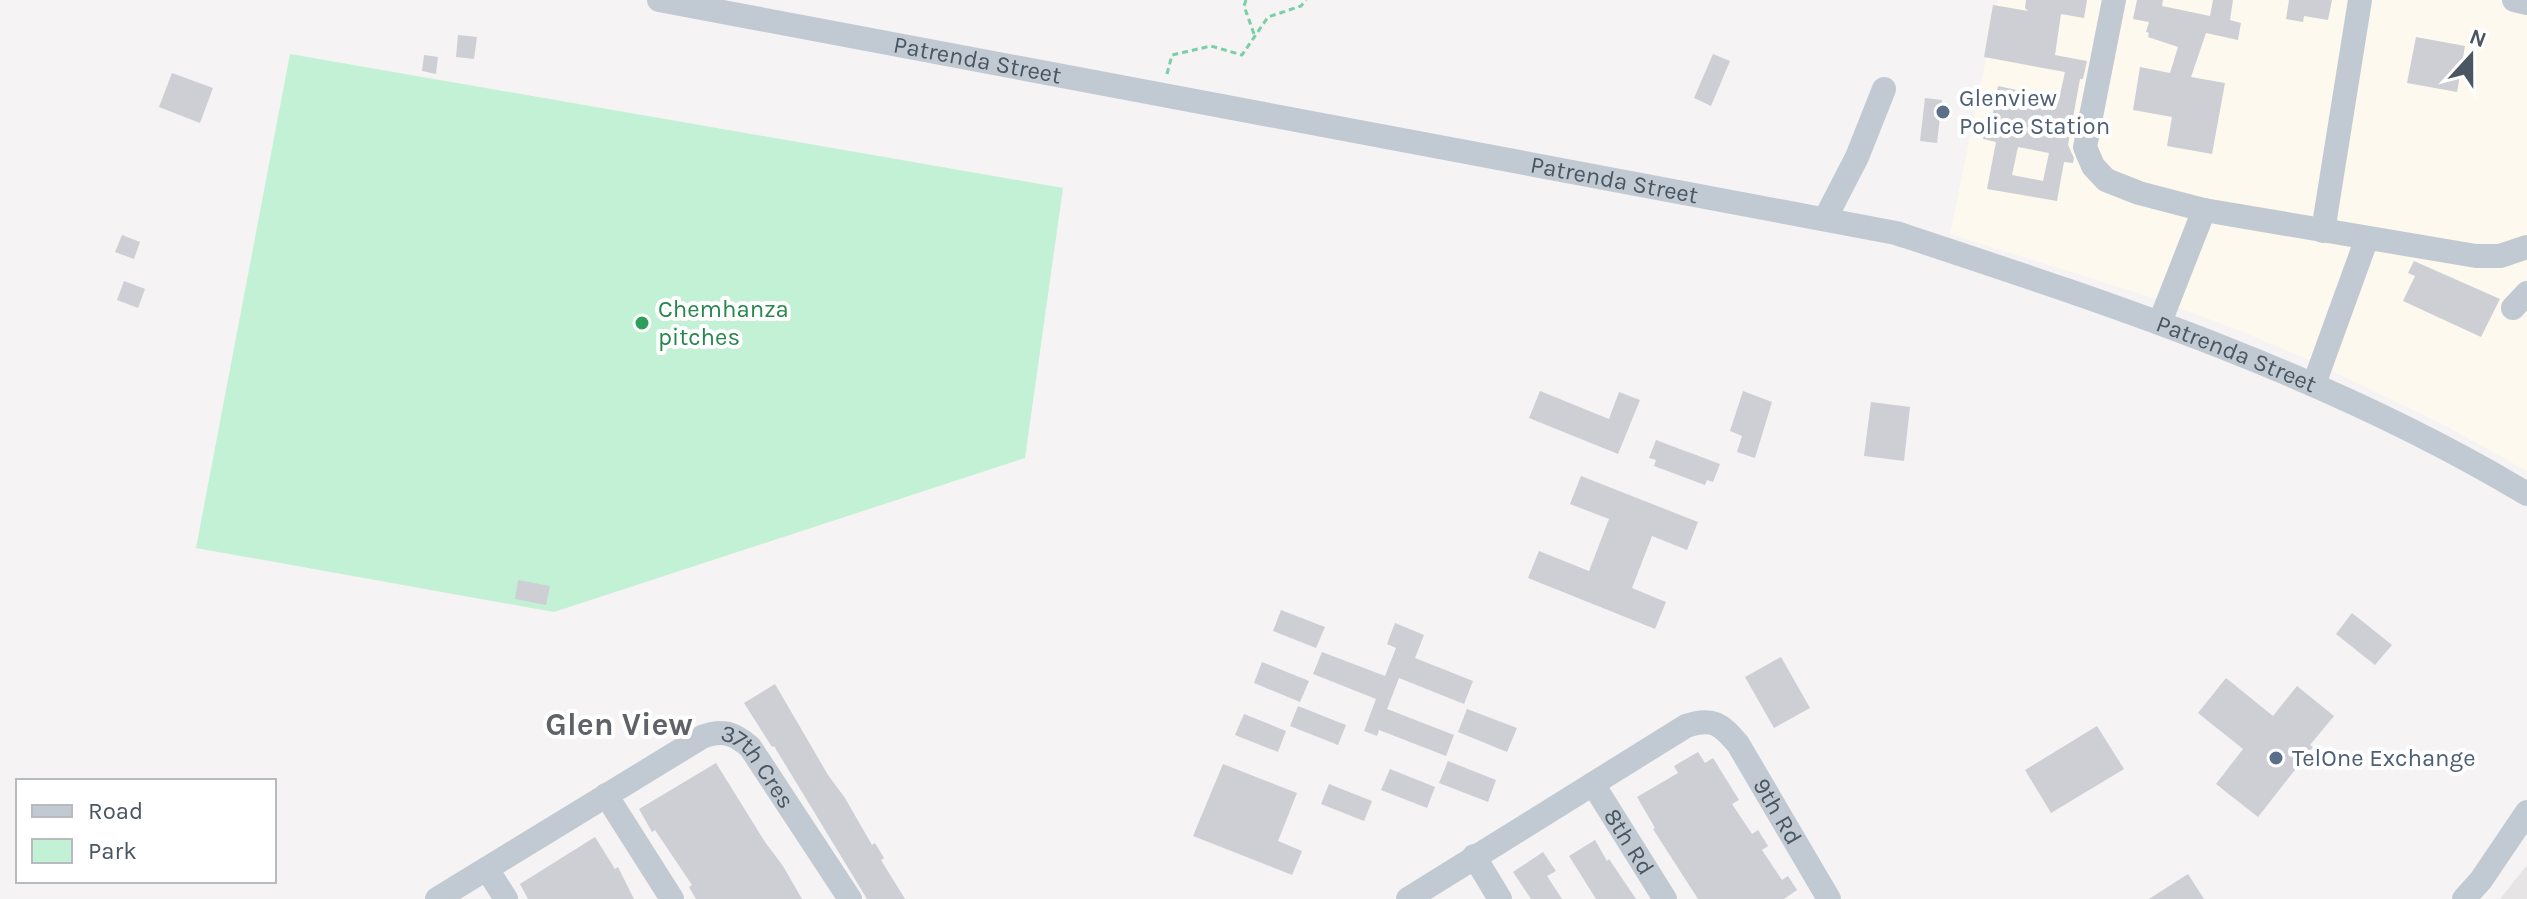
<svg xmlns="http://www.w3.org/2000/svg" width="2527" height="899" font-family="Karla,sans-serif">
	<rect width="100%" height="100%" fill="#f5f3f3"/>
	<polygon fill="#fdf9ef" points="1998,0 2527,0 2527,471 2446,426 2307,359 2238,330 2147,296 1950,234"/>
	<polygon fill="#e6e4e5" points="2527,865 2527,899 2500,899"/>
	<polygon fill="#c3f1d5" points="290,54 1063,188 1025,458 554,612 196,548"/>
	<g fill="#cdcfd5" fill-rule="evenodd">
		<path d="M2026 0H2087L2084 18 2061 14 2055 55 2087 61 2083 79H2080L2068 145 2074 158 2073 163 2064 162 2057 201 1987 189 1996 142 1983 139 1986 121 1991 122 1998 86 2059 99 2065 72 1984 57 1993 5 2028 11 2025 8ZM2018 147 2049 153 2043 181 2012 175Z"/>
		<polygon points="2137,0 2163,0 2162,6 2210,16 2213,0 2233,0 2230,20 2241,23 2238,40 2206,33 2191,77 2225,83 2212,154 2167,146 2172,117 2133,110 2140,67 2170,73 2178,47 2148,37 2149,33 2146,32 2149,22 2133,19"/>
		<polygon points="2289,0 2332,0 2328,20 2304,16 2303,22 2286,19"/>
		<polygon points="458,35 477,37 474,59 456,57"/>
		<polygon points="2416,37 2465,46 2457,92 2407,83"/>
		<polygon points="1713,54 1730,61 1711,106 1694,98"/>
		<polygon points="424,55 438,57 436,74 422,71"/>
		<polygon points="172,73 213,88 200,123 159,107"/>
		<polygon points="1925,98 1942,100 1937,143 1920,141"/>
		<polygon points="122,235 140,242 134,259 115,252"/>
		<polygon points="2414,261 2500,299 2481,337 2403,301 2415,276 2408,273"/>
		<polygon points="124,281 145,289 138,308 117,300"/>
		<polygon points="1540,391 1609,419 1619,392 1640,400 1618,454 1529,418"/>
		<polygon points="1743,391 1772,402 1755,458 1737,452 1742,436 1730,431"/>
		<polygon points="1871,402 1910,407 1904,461 1864,456"/>
		<polygon points="1656,440 1720,464 1713,482 1707,480 1705,485 1654,466 1656,460 1649,458"/>
		<polygon points="1581,476 1698,522 1687,550 1652,536 1632,588 1666,602 1655,629 1528,578 1539,551 1589,571 1609,519 1570,504"/>
		<polygon points="518,580 550,586 546,605 515,599"/>
		<polygon points="1281,610 1325,627 1316,648 1273,631"/>
		<polygon points="2352,613 2392,645 2375,665 2336,634"/>
		<polygon points="1395,623 1424,635 1415,658 1473,681 1464,704 1399,678 1389,704 1387,709 1454,735 1446,756 1379,730 1377,736 1364,731 1376,699 1313,674 1322,652 1385,676 1396,648 1387,644"/>
		<polygon points="1781,657 1810,708 1774,728 1745,677"/>
		<polygon points="1262,662 1309,681 1300,702 1254,683"/>
		<polygon points="2226,678 2273,716 2297,686 2334,716 2310,745 2313,747 2258,817 2216,784 2243,749 2198,713"/>
		<polygon points="775,684 828,775 845,798 872,845 875,843 884,858 881,860 905,899 867,899 774,746 772,747 744,703"/>
		<polygon points="1298,706 1346,725 1338,745 1290,726"/>
		<polygon points="1467,709 1517,728 1507,752 1458,732"/>
		<polygon points="1244,714 1286,731 1278,752 1235,735"/>
		<polygon points="2097,726 2124,769 2051,813 2025,770"/>
		<polygon points="1698,752 1705,763 1713,758 1739,800 1732,804 1752,834 1758,830 1768,846 1762,850 1782,880 1788,876 1797,890 1784,899 1698,899 1653,829 1655,828 1637,797 1678,773 1674,766"/>
		<polygon points="1448,761 1496,780 1488,802 1439,783"/>
		<polygon points="716,763 765,842 783,866 802,899 696,899 689,887 692,885 655,830 652,832 639,809"/>
		<polygon points="1223,764 1297,793 1278,841 1302,851 1292,875 1193,836"/>
		<polygon points="1390,769 1435,787 1427,808 1381,790"/>
		<polygon points="1329,784 1372,801 1364,821 1321,804"/>
		<polygon points="595,837 615,869 618,867 634,899 528,899 520,884"/>
		<polygon points="1595,840 1607,861 1609,859 1636,899 1596,899 1569,856"/>
		<polygon points="1543,852 1556,871 1547,876 1562,899 1531,899 1513,872"/>
		<polygon points="2188,874 2204,899 2149,899"/>
	</g>
	<g fill="none" stroke-linecap="round" stroke-linejoin="round">
		<g stroke="#7ad0a6" stroke-width="3" stroke-dasharray="6 4" stroke-linecap="butt">
			<polyline points="1246,0 1244,6 1254,34"/>
			<polyline points="1167,74 1172,55 1211,46 1242,55 1268,17 1301,6 1306,0"/>
		</g>
		<g stroke="#c1cad2" stroke-width="24">
			<path id="s1" d="M659 0 1896 233C2114 305 2329 375 2527 494"/>
			<polyline points="2114,0 2085,147 2093,166 2106,180 2139,193 2204,210 2476,256 2500,256 2527,247"/>
			<polyline points="2514,0 2527,3"/>
			<polyline points="1825,219 1857,157 1884,89"/>
			<polyline points="2323,231 2360,0"/>
			<polyline points="2513,308 2527,293"/>
			<polyline points="2160,322 2204,210"/>
			<polyline points="2314,384 2367,238"/>
			<path id="s2" d="M1593 784 1665 899"/>
			<polyline points="606,795 672,899"/>
			<polyline points="1474,856 1500,899"/>
			<polyline points="487,869 506,899"/>
			<path id="s3" d="M437 899 702 737C722 729 734 733 750 747L850 899"/>
			<path id="s4" d="M1408 899 1686 726C1713 717 1721 724 1738 744L1829 899"/>
			<polyline points="2464,899 2481,880 2527,812"/>
		</g>
	</g>
	<g fill="#5c6f8a" stroke="#fff" stroke-width="3">
		<circle cx="1943" cy="112" r="8"/>
		<circle cx="2276" cy="758" r="8"/>
	</g>
	<circle fill="#2e9e5b" stroke="#fff" stroke-width="3" cx="642" cy="323" r="8"/>
	<g text-anchor="middle" stroke-width="8" stroke-linejoin="round" paint-order="stroke">
		<g font-size="24" fill="#4a5661" stroke="#fff">
			<text dy="8" stroke="none"><textPath href="#s1" startOffset="324">Patrenda Street</textPath></text>
			<text dy="8" stroke="none"><textPath href="#s1" startOffset="972">Patrenda Street</textPath></text>
			<text dy="8" stroke="none"><textPath href="#s1" startOffset="1620">Patrenda Street</textPath></text>
			<text dy="8" stroke="none"><textPath href="#s3" startOffset="382">37th Cres</textPath></text>
			<text dy="8" stroke="none"><textPath href="#s4" startOffset="466">9th Rd</textPath></text>
			<text dy="8" stroke="none"><textPath href="#s2" startOffset="68">8th Rd</textPath></text>
		</g>
		<g font-size="24" fill="#4e5e75" stroke="#fff" text-anchor="start">
			<text x="1959" y="106">Glenview<tspan x="1959" dy="28">Police Station</tspan></text>
			<text x="2292" y="766">TelOne Exchange</text>
		</g>
		<g font-size="24" fill="#27864d" stroke="#fff" text-anchor="start">
			<text x="658" y="317">Chemhanza<tspan x="658" dy="28">pitches</tspan></text>
		</g>
		<g font-size="32" font-weight="bold" fill="#5f6368" stroke="#fff">
			<text x="619" y="735">Glen View</text>
		</g>
	</g>
	<rect x="16" y="779" width="260" height="104" fill="#ffffff" stroke="#b7bbc0" stroke-width="2"/>
	<rect x="32" y="805" width="40" height="12" fill="#c1cad2" stroke="#b7bbc0" stroke-width="2"/>
	<text x="88" y="819" font-size="24" fill="#4a5661">Road</text>
	<rect x="32" y="839" width="40" height="24" fill="#c3f1d5" stroke="#b7bbc0" stroke-width="2"/>
	<text x="88" y="859" font-size="24" fill="#4a5661">Park</text>
	<g transform="translate(2471 56) rotate(21)" stroke="#ffffff" stroke-width="6" paint-order="stroke">
	<path d="M0-6L14 30L0 20L-14 30Z" fill="#4a5661"/>
	<text y="-12" font-size="22" font-weight="bold" text-anchor="middle" fill="#4a5661">N</text>
	</g>
</svg>
